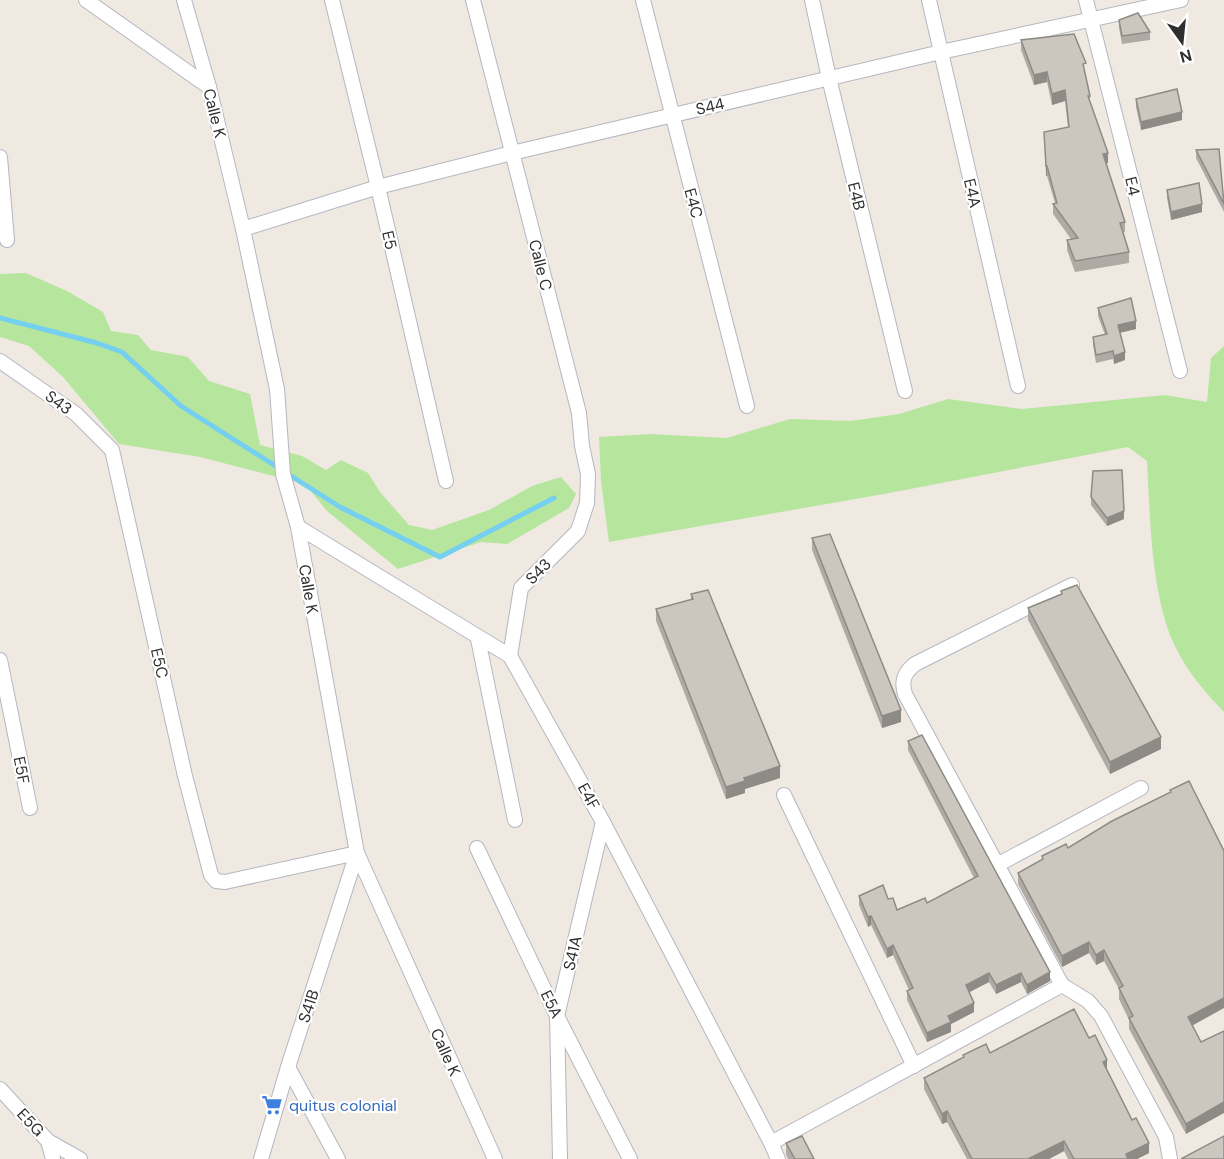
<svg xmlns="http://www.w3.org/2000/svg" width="1224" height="1159" font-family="'DM Sans',sans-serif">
	<rect width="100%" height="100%" fill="#efe9e1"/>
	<g fill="#b6e59e">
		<polygon points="26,273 67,291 103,312 111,331 138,335 151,350 188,357 209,381 250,394 260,445 302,456 326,470 341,460 368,473 380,492 409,525 432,530 489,510 532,486 561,477 576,494 569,508 507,544 481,542 398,569 327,511 305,484 200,457 119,444 63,377 29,346 0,337 0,274"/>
		<path d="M1224 346V712C1206 693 1189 674 1177 650 1151 601 1150 517 1147 461L1128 447 884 494 609 542 601 481 599 437 650 434 727 438 790 419 851 421 899 414 948 399 1022 409 1165 395 1207 402 1211 358Z"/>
	</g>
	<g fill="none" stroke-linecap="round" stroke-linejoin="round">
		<polyline stroke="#75cff0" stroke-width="5" points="0,318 97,343 122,352 181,406 340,507 440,557 554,498"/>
		<g stroke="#b4b7c1" stroke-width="16">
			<g id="street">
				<polyline points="86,0 209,87"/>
				<polyline points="184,0 209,87 243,229 277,389 283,474 298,527 357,853 495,1159"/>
				<polyline points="332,0 378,187 446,481"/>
				<polyline points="473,0 579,413 582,446 588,474 587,503 578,531 521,588 510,656"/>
				<polyline points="643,0 747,406"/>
				<polyline points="812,0 829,78 905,391"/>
				<polyline points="929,0 1018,386"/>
				<polyline points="1086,0 1180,371"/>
				<polyline points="0,157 7,240"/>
				<polyline points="243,229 378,187 512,153 941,52 1181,0"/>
				<polyline points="0,361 76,414 112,450 185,776 211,875 216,881 225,882 357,853"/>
				<polyline points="298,527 510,656 603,822 771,1143 778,1159"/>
				<polyline points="478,639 515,820"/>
				<polyline points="0,660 30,808"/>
				<polyline points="784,795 914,1066"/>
				<polyline points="477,848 557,1016 630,1159"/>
				<polyline points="997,865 1141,788"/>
				<path d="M1062 985 905 694C901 681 904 673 915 664L1072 585"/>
				<polyline points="288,1067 338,1159"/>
				<polyline points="0,1089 48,1141 53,1159"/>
				<polyline points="48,1141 80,1159"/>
				<polyline points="771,1143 1062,985 1088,1001 1101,1016 1166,1137 1170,1159"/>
				<polyline points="261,1159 288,1067 357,853"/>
				<polyline points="560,1159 557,1016 603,822"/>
			</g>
		</g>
		<use href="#street" stroke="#fff" stroke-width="14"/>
	</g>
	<g fill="#afaba4">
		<polygon points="1119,20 1150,32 1150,40 1122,44 1119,28"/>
		<polygon points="1021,40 1085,74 1090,96 1090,102 1108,163 1106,163 1125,222 1125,232 1123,233 1129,252 1129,263 1075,272 1067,250 1067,240 1071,239 1053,214 1053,204 1055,203 1047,176 1046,176 1044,132 1068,127 1065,101 1052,105 1047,82 1034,85 1021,50"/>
		<polygon points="1136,99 1182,120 1141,130 1136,107"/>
		<polygon points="1196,150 1224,204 1224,212 1196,158"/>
		<polygon points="1167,190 1202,212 1171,220 1167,198"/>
		<polygon points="1098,308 1136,329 1120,333 1125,360 1114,364 1113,359 1096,363 1093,345 1093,337 1105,335 1098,316"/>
		<polygon points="1091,497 1124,519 1107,526 1091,505"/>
		<polygon points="812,538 901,722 882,728 812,550"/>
		<polygon points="1061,591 1161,749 1110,774 1028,620 1028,608 1061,594"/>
		<polygon points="691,594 780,778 745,789 745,793 726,799 656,621 656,609 691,600"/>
		<polygon points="908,741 1050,981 1027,994 1021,982 996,994 989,982 969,992 974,1012 951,1024 951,1032 927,1042 907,1000 907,991 909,990 893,955 887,958 871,925 868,927 859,905 859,896 897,910 927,903 974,878 908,750"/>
		<polygon points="1189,781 1192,1026 1201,1042 1186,1134 1129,1029 1129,1020 1119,999 1119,989 1104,961 1096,965 1089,953 1062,967 1018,884 1018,873 1042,860 1042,856 1068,848 1170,793 1170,790"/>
		<polygon points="1089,1038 1107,1070 1149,1153 1137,1159 1068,1159 1064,1151 1049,1159 967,1159 947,1122 942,1124 924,1089 924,1078 963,1058 963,1055 990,1053"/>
		<polygon points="786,1143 814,1159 788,1159 786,1154"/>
	</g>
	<g fill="#8e8b86">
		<polygon points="1047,72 1047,82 1034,85 1034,75"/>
		<polygon points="1065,90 1065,101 1052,105 1052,94"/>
		<polygon points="1182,112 1182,120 1141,130 1141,122"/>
		<polygon points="1108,153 1108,163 1103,164 1103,154"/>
		<rect x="1046" y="166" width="1" height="10"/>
		<polygon points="1202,204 1202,212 1171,220 1171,212"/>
		<polygon points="1136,321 1136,329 1118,333 1118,325"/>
		<polygon points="1125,352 1125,360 1114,364 1114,356"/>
		<polygon points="1124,511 1124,519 1107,526 1107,518"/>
		<polygon points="901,710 901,722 882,728 882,716"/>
		<polygon points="1161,737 1161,749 1110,774 1110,762"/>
		<polygon points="780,766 780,778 745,789 745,793 726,799 726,787 744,778"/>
		<polygon points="871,916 871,925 868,927 868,917"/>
		<polygon points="1089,942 1089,953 1062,967 1062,956"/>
		<polygon points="893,945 893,955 887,958 887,949"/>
		<polygon points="1104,950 1104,961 1096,965 1096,955"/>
		<polygon points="1050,972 1050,981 1027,994 1027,985"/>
		<polygon points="989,973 989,982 966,994 966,985"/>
		<polygon points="1021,973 1021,982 996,994 996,985"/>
		<polygon points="1224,998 1224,1008 1188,1028 1188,1017"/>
		<polygon points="974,1003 974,1012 951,1024 951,1032 927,1042 927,1033 948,1016"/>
		<polygon points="1107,1060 1107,1070 1103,1062"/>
		<polygon points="1224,1102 1224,1113 1186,1134 1186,1124"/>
		<polygon points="947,1111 947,1122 942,1124 942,1114"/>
		<polygon points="1064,1141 1064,1151 1049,1159 1028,1159"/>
		<polygon points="1149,1143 1149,1153 1137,1159 1126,1159 1126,1154"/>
	</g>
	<g fill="#cbc7bf" stroke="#8e8b86" stroke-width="1.5">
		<polygon points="1138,13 1150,32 1122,36 1119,20"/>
		<polygon points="1074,34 1086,63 1083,64 1090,96 1088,96 1108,153 1103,154 1125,222 1120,223 1129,252 1075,261 1067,240 1078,238 1053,204 1057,203 1047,166 1046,166 1044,132 1069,127 1065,90 1052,94 1047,72 1034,75 1021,40"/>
		<polygon points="1177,89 1182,112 1141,122 1136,99"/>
		<polygon points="1219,149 1224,204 1196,150"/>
		<polygon points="1199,183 1202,204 1171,212 1167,190"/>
		<polygon points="1131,298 1136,321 1118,325 1125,352 1114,356 1113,351 1096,355 1093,337 1107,334 1098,308"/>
		<polygon points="1122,470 1124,511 1107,518 1091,497 1093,471"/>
		<polygon points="830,534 901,710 882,716 812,538"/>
		<polygon points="1077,585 1161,737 1110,762 1028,608 1062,594 1061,591"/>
		<polygon points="708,590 780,766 744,778 745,781 726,787 656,609 693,599 691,594"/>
		<polygon points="922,735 1050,972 1027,985 1021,973 996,985 989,973 966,985 974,1003 948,1016 951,1022 927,1033 907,991 913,988 893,945 887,949 871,916 868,917 859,896 883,885 888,899 893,898 897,910 925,898 927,903 978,876 908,741"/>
		<polygon points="1189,781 1224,851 1224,998 1188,1017 1201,1042 1224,1031 1224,1102 1186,1124 1129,1018 1133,1016 1119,988 1123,986 1104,950 1096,955 1089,942 1062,956 1018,873 1043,859 1042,856 1066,844 1068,848 1112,821 1171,792 1170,790"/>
		<polygon points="1074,1009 1089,1038 1095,1035 1107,1060 1103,1062 1132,1120 1136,1118 1149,1143 1126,1154 1128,1159 1074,1159 1064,1141 1028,1159 972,1159 947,1111 942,1114 924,1078 964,1057 963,1055 986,1044 990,1053"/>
		<polygon points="802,1136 814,1159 795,1159 786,1143"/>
		<polygon points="1224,1136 1224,1159 1181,1159"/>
	</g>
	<defs>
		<g id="supermarket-bare" transform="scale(1.62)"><path d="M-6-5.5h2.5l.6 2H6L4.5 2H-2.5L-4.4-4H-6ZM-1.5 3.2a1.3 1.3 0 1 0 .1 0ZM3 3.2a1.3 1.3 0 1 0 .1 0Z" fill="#3f7fe0" stroke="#fff" stroke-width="2.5" paint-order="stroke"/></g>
	</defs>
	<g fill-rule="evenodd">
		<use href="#supermarket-bare" x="272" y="1105"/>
	</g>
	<g text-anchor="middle" stroke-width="4.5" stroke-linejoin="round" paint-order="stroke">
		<g font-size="16" fill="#2e2e2e" stroke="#fff">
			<text transform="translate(710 106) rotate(-13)" y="6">S44</text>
			<text transform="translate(215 113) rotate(76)" y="6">Calle K</text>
			<text transform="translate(1133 186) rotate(76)" y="6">E4</text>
			<text transform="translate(973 193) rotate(77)" y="6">E4A</text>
			<text transform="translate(857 196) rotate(76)" y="6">E4B</text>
			<text transform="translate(694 203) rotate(75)" y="6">E4C</text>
			<text transform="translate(390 240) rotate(77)" y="6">E5</text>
			<text transform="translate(541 265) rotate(76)" y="6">Calle C</text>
			<text transform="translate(59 402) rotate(36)" y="6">S43</text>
			<text transform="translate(538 571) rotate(-45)" y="6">S43</text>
			<text transform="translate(309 589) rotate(80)" y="6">Calle K</text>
			<text transform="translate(160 663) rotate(77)" y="6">E5C</text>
			<text transform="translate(22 770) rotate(79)" y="6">E5F</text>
			<text transform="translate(589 796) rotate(61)" y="6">E4F</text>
			<text transform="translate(572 953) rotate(-77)" y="6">S41A</text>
			<text transform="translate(552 1004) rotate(64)" y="6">E5A</text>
			<text transform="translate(308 1006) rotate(-72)" y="6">S41B</text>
			<text transform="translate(446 1052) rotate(66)" y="6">Calle K</text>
			<text transform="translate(31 1122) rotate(47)" y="6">E5G</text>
		</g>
		<g font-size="16" fill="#366cbe" stroke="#fff" text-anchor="start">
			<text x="289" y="1111">quitus colonial</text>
		</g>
	</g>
	<g transform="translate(1182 42) rotate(165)" stroke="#ffffff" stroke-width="4.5" paint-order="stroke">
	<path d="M0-4.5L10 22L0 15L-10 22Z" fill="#2e2e2e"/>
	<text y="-9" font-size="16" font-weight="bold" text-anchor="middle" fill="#2e2e2e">N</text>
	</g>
</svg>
